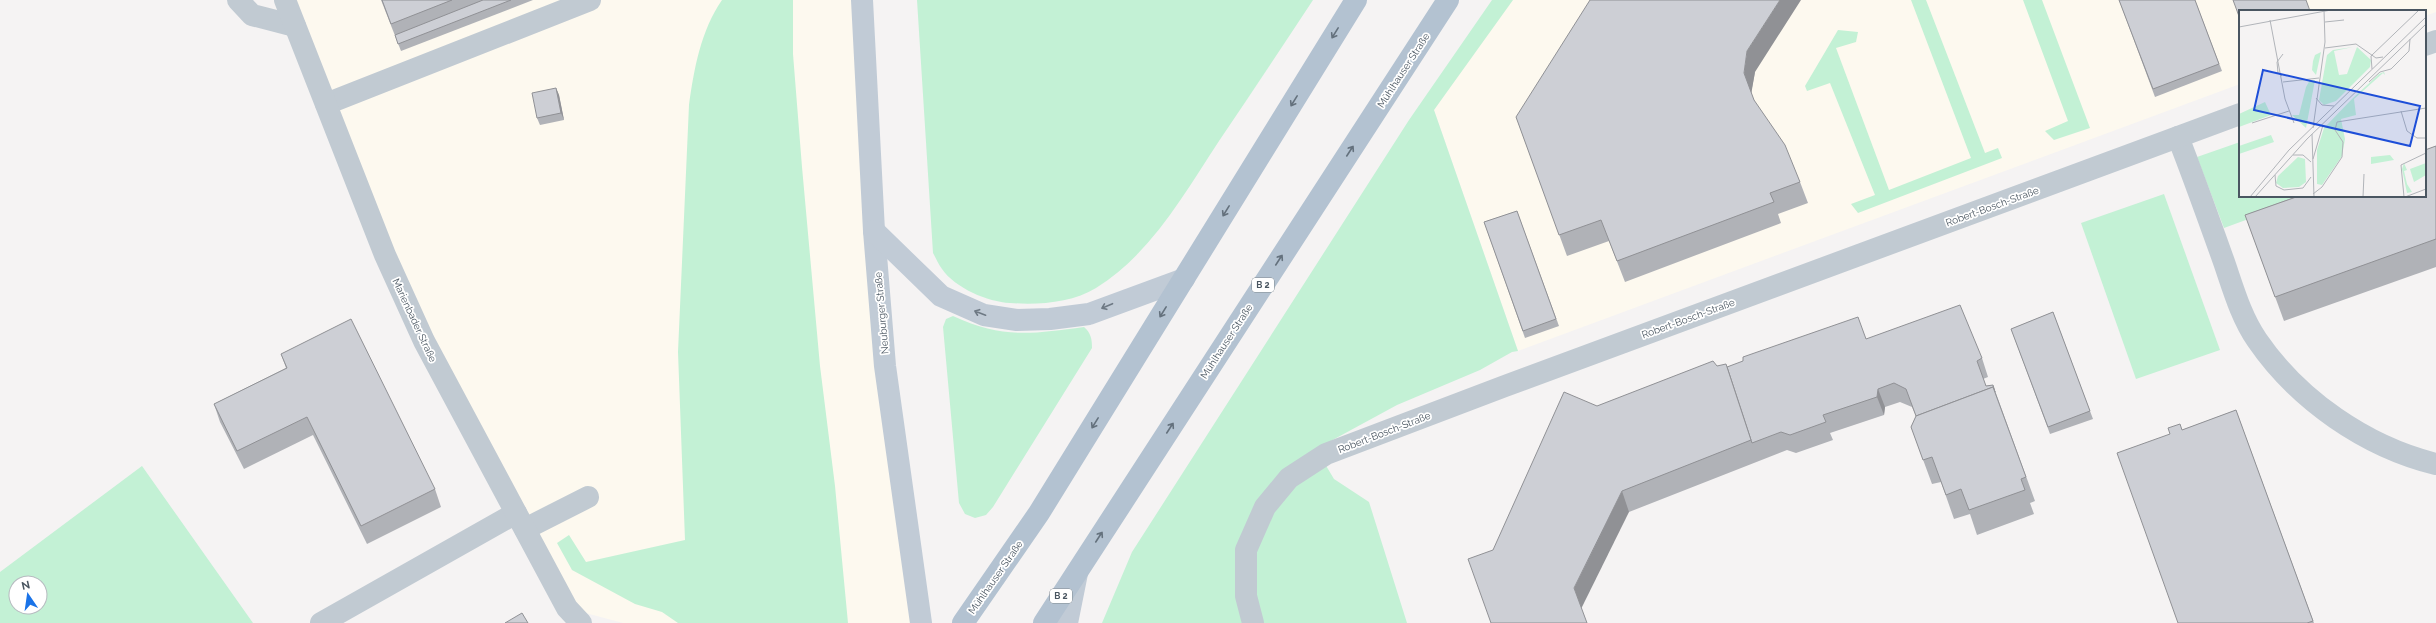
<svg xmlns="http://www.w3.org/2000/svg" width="2436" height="623" font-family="Raleway,sans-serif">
	<rect width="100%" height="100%" fill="#f5f3f3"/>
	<g fill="#fdf9ef">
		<polygon points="285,0 862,0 874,231 921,623 623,623 567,608 424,341"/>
		<polygon points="1511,0 2436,0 2436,12 2425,16 2425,11 2240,11 2240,84 1518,351 1434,110"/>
	</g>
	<g fill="#c3f1d5" fill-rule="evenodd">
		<path d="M722 0H793V54L802 167 820 366 835 486 848 623H678L662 612 635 604 572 570 557 543 569 535 586 562 685 540 678 352 689 105C694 69 701 30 722 0Z"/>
		<path d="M917 0H1313C1282 47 1251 94 1219 141 1184 194 1151 254 1096 288 1072 303 1038 305 1010 303 988 302 955 288 942 269 938 264 936 258 933 253Z"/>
		<polygon points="1492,0 1513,0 1434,110 1518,351 1512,352 1480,370 1397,405 1316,449 1334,479 1369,502 1407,623 1102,623 1132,552 1409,120"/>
		<polygon points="1911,0 1926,0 1985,153 1998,148 2002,158 1858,213 1851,204 1875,195 1830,83 1807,91 1805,86 1838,30 1858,32 1856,42 1836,48 1889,190 1971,158"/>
		<polygon points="2023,0 2042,0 2090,128 2054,140 2045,131 2068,121"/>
		<polygon points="2240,142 2240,196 2311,196 2224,228 2197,157"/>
		<polygon points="2164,194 2220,350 2136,379 2081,223"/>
		<path d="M953 316C1003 339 1031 334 1084 327 1091 333 1092 339 1092 348L993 507 986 515 975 518 965 514 959 503 943 327 946 319Z"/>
		<path d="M142 466 253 623H0V572ZM16 583H40V607H16Z"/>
	</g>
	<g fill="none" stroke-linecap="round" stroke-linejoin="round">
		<g stroke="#c1cad2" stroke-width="22">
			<polyline points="238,0 252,15 295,26"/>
			<polyline points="326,104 590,0"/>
			<path d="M2178 137C2194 178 2209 220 2224 262 2233 288 2241 317 2257 340 2298 400 2366 447 2436 464"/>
			<polyline points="525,529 588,497"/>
			<polyline points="321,623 516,513"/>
		</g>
		<g stroke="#c1cad2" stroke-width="22">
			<polyline points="285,0 385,255 424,341 567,608 581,623"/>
			<polyline points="2425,45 2436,41"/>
			<polyline points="1253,623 1246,596 1246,550 1265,507 1289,478 1326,454 1505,386 2240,114"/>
		</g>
		<g stroke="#c1cbd6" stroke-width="22">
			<polyline points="862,0 874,231 885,366 921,623"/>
			<polyline points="874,231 941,296 984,315 1017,320 1050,319 1089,314 1184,279"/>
			<polyline points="1067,623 1077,573"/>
		</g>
		<g stroke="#b3c2d1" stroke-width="22">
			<polyline points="963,623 1039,513 1356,0"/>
			<polyline points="1044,623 1448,0"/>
		</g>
	</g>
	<g fill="#b0b2b7">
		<polygon points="381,0 533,0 401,51"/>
		<polygon points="2119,0 2195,0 2222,71 2155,97"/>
		<polygon points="1755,72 1751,93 1754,100 1800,182 1808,203 1778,214 1781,223 1625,282 1609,241 1567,256 1516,117"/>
		<polygon points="556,88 559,95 564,120 540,125 537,118"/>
		<polygon points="2436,146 2436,267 2284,321 2245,215"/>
		<polygon points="1517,211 1559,326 1525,338 1484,222"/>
		<polygon points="2053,312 2093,419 2050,434 2011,329"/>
		<polygon points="1866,339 1982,358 1988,377 1983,379 1986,386 1993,385 2035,501 2030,503 2034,514 1977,535 1970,514 1954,519 1941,482 1932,484 1911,427 1916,416 1912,407 1900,402 1885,407 1884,415 1830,433 1833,440 1796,453 1787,450 1759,461 1629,512 1493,550 1597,406 1717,366 1727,367"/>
		<polygon points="281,354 435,489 441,507 367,544 313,435 244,469 220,422 214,404 286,368"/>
		<polygon points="2236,410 2314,623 2178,623 2182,430"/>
	</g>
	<g fill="#909195">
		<polygon points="1780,0 1801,0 1755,72 1751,95 1744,73 1747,51"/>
		<polygon points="556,88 559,95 564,120 561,113"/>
		<polygon points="1878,389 1885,407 1884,415 1877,397"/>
		<polygon points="1622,491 1629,512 1581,609 1574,588"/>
	</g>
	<g fill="#cdcfd5" stroke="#909195">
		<polygon points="382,0 452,0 391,24"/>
		<polygon points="483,0 511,0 398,44 395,35"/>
		<polygon points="1590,0 1780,0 1747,51 1744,73 1754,100 1785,145 1800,182 1770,193 1774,202 1617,261 1601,220 1559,235 1516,117"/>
		<polygon points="2119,0 2195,0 2219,64 2153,89"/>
		<polygon points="2233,0 2306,0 2310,11 2240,11 2240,19"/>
		<polygon points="556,88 561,113 537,118 532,93"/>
		<polygon points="2436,146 2436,239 2275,297 2245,215 2299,196 2425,196 2425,150"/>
		<polygon points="1517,211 1556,319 1523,331 1484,222"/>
		<polygon points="1960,305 1982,358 1977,361 1986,386 1993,385 1995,392 1993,387 1916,416 1906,389 1894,383 1878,389 1877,397 1823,415 1826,422 1790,435 1781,432 1752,443 1727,367 1743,361 1743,357 1858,317 1866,339"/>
		<polygon points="2053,312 2090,411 2048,427 2011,329"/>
		<polygon points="351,319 435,489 361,526 307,417 237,451 214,404 287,368 281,354"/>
		<polygon points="1713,361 1717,366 1726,364 1751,440 1622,491 1574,588 1587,623 1491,623 1468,559 1493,550 1564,392 1597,406"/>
		<polygon points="1993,387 2026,477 2021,479 2025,490 1969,510 1961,489 1946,495 1932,457 1923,460 1911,427 1916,416"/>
		<polygon points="2236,410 2313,621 2307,623 2178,623 2117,453 2170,434 2168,428 2180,424 2182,430"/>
		<polygon points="522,613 528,623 505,623"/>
	</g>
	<defs><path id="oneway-shaft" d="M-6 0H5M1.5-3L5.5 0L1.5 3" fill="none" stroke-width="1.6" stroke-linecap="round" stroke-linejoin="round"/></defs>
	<g stroke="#64717d">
		<use href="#oneway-shaft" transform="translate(1335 33) rotate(122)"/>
		<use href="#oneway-shaft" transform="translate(1294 101) rotate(122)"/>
		<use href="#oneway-shaft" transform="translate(1350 151) rotate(-57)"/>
		<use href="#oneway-shaft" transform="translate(1226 211) rotate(122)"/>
		<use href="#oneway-shaft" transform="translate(1279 260) rotate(-57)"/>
		<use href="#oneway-shaft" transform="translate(1163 312) rotate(122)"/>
		<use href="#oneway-shaft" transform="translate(1095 423) rotate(122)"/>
		<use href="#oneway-shaft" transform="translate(1170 428) rotate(-57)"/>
		<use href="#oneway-shaft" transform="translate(1099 537) rotate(-57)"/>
	</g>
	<g stroke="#6e7984">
		<use href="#oneway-shaft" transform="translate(1107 306) rotate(157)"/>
		<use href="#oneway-shaft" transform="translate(980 313) rotate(-159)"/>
	</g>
	<g text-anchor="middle" stroke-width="3.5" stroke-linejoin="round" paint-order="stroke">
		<g fill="#fff" stroke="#808990" stroke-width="1">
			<rect x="1252" y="278" width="22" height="14" rx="3"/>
			<rect x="1050" y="589" width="22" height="14" rx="3"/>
		</g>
		<g font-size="9" font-weight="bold" fill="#4a5661">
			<text x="1263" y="288">B 2</text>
			<text x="1061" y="599">B 2</text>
		</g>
		<g font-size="10" fill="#4a5661" stroke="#fff">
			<text transform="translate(1403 70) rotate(-57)" y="4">Mühlhauser Straße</text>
			<text transform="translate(1992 206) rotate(-20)" y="4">Robert-Bosch-Straße</text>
			<text transform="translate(881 313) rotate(-95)" y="4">Neuburger Straße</text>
			<text transform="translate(1688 318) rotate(-20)" y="4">Robert-Bosch-Straße</text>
			<text transform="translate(415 320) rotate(65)" y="4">Marienbader Straße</text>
			<text transform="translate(1226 341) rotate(-57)" y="4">Mühlhauser Straße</text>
			<text transform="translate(1384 432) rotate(-21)" y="4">Robert-Bosch-Straße</text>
			<text transform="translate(995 577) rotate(-55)" y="4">Mühlhauser Straße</text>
		</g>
	</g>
	<g transform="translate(2239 10)">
		<rect width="187" height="187" fill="#f5f3f3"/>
		<path d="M114 37 95 41 100 65 108 64 118 37 132 50 131 57 97 91 85 95 80 90 88 45 94 40ZM82 42 77 65 73 60 74 51 76 45ZM145 62 146 65 144 63 115 89 117 105 102 109 106 129 103 146 83 175 78 174V140L85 118 113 89 140 64ZM71 70H76L67 118 53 105H60L67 77ZM26 92 32 105 0 117V104ZM32 125 35 132 0 144V136ZM151 145 155 150 132 154V147ZM59 147 66 149 67 172 60 177 44 178 37 173 39 166ZM165 153 168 160 165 161 168 174 173 182 168 183 163 159ZM187 153V165L175 172 171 159Z" fill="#c3f1d5"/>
		<path fill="none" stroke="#b1b4b9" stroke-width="1" d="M31 10 46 89 55 113M86 12 105 10M0 17 92 0M86 38 117 34 137 48 144 47M132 46 180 0M132 46 133 59M43 66 39 63 38 52 44 44M44 72 80 68M130 72 141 62 152 59 170 41 171 29M77 88 83 95 95 96M162 101 168 121 178 128H187M13 113 50 101M74 118 86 32 85 0M73 124 75 187M54 145H64L72 152M74 149 84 115M36 165 37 176 45 180 64 178 72 167M74 184 83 177 103 147 104 132 96 120 98 112 187 98M11 187 50 140 187 7M16 187 68 129 187 14M124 187 125 164M165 187 162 155 187 143M166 187 187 179"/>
		<path fill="#1d4ed8" fill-opacity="0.15" stroke="#1d4ed8" stroke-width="2" d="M24 60 181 96 171 136 15 100Z"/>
		<rect width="187" height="187" fill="none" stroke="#4a5661" stroke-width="2"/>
	</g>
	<g transform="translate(28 595) rotate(347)"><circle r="19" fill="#ffffff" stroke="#b7bbc0"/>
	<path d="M0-3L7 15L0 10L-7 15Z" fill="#1a73e8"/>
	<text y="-6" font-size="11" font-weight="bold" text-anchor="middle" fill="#4a5661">N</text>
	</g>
</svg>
